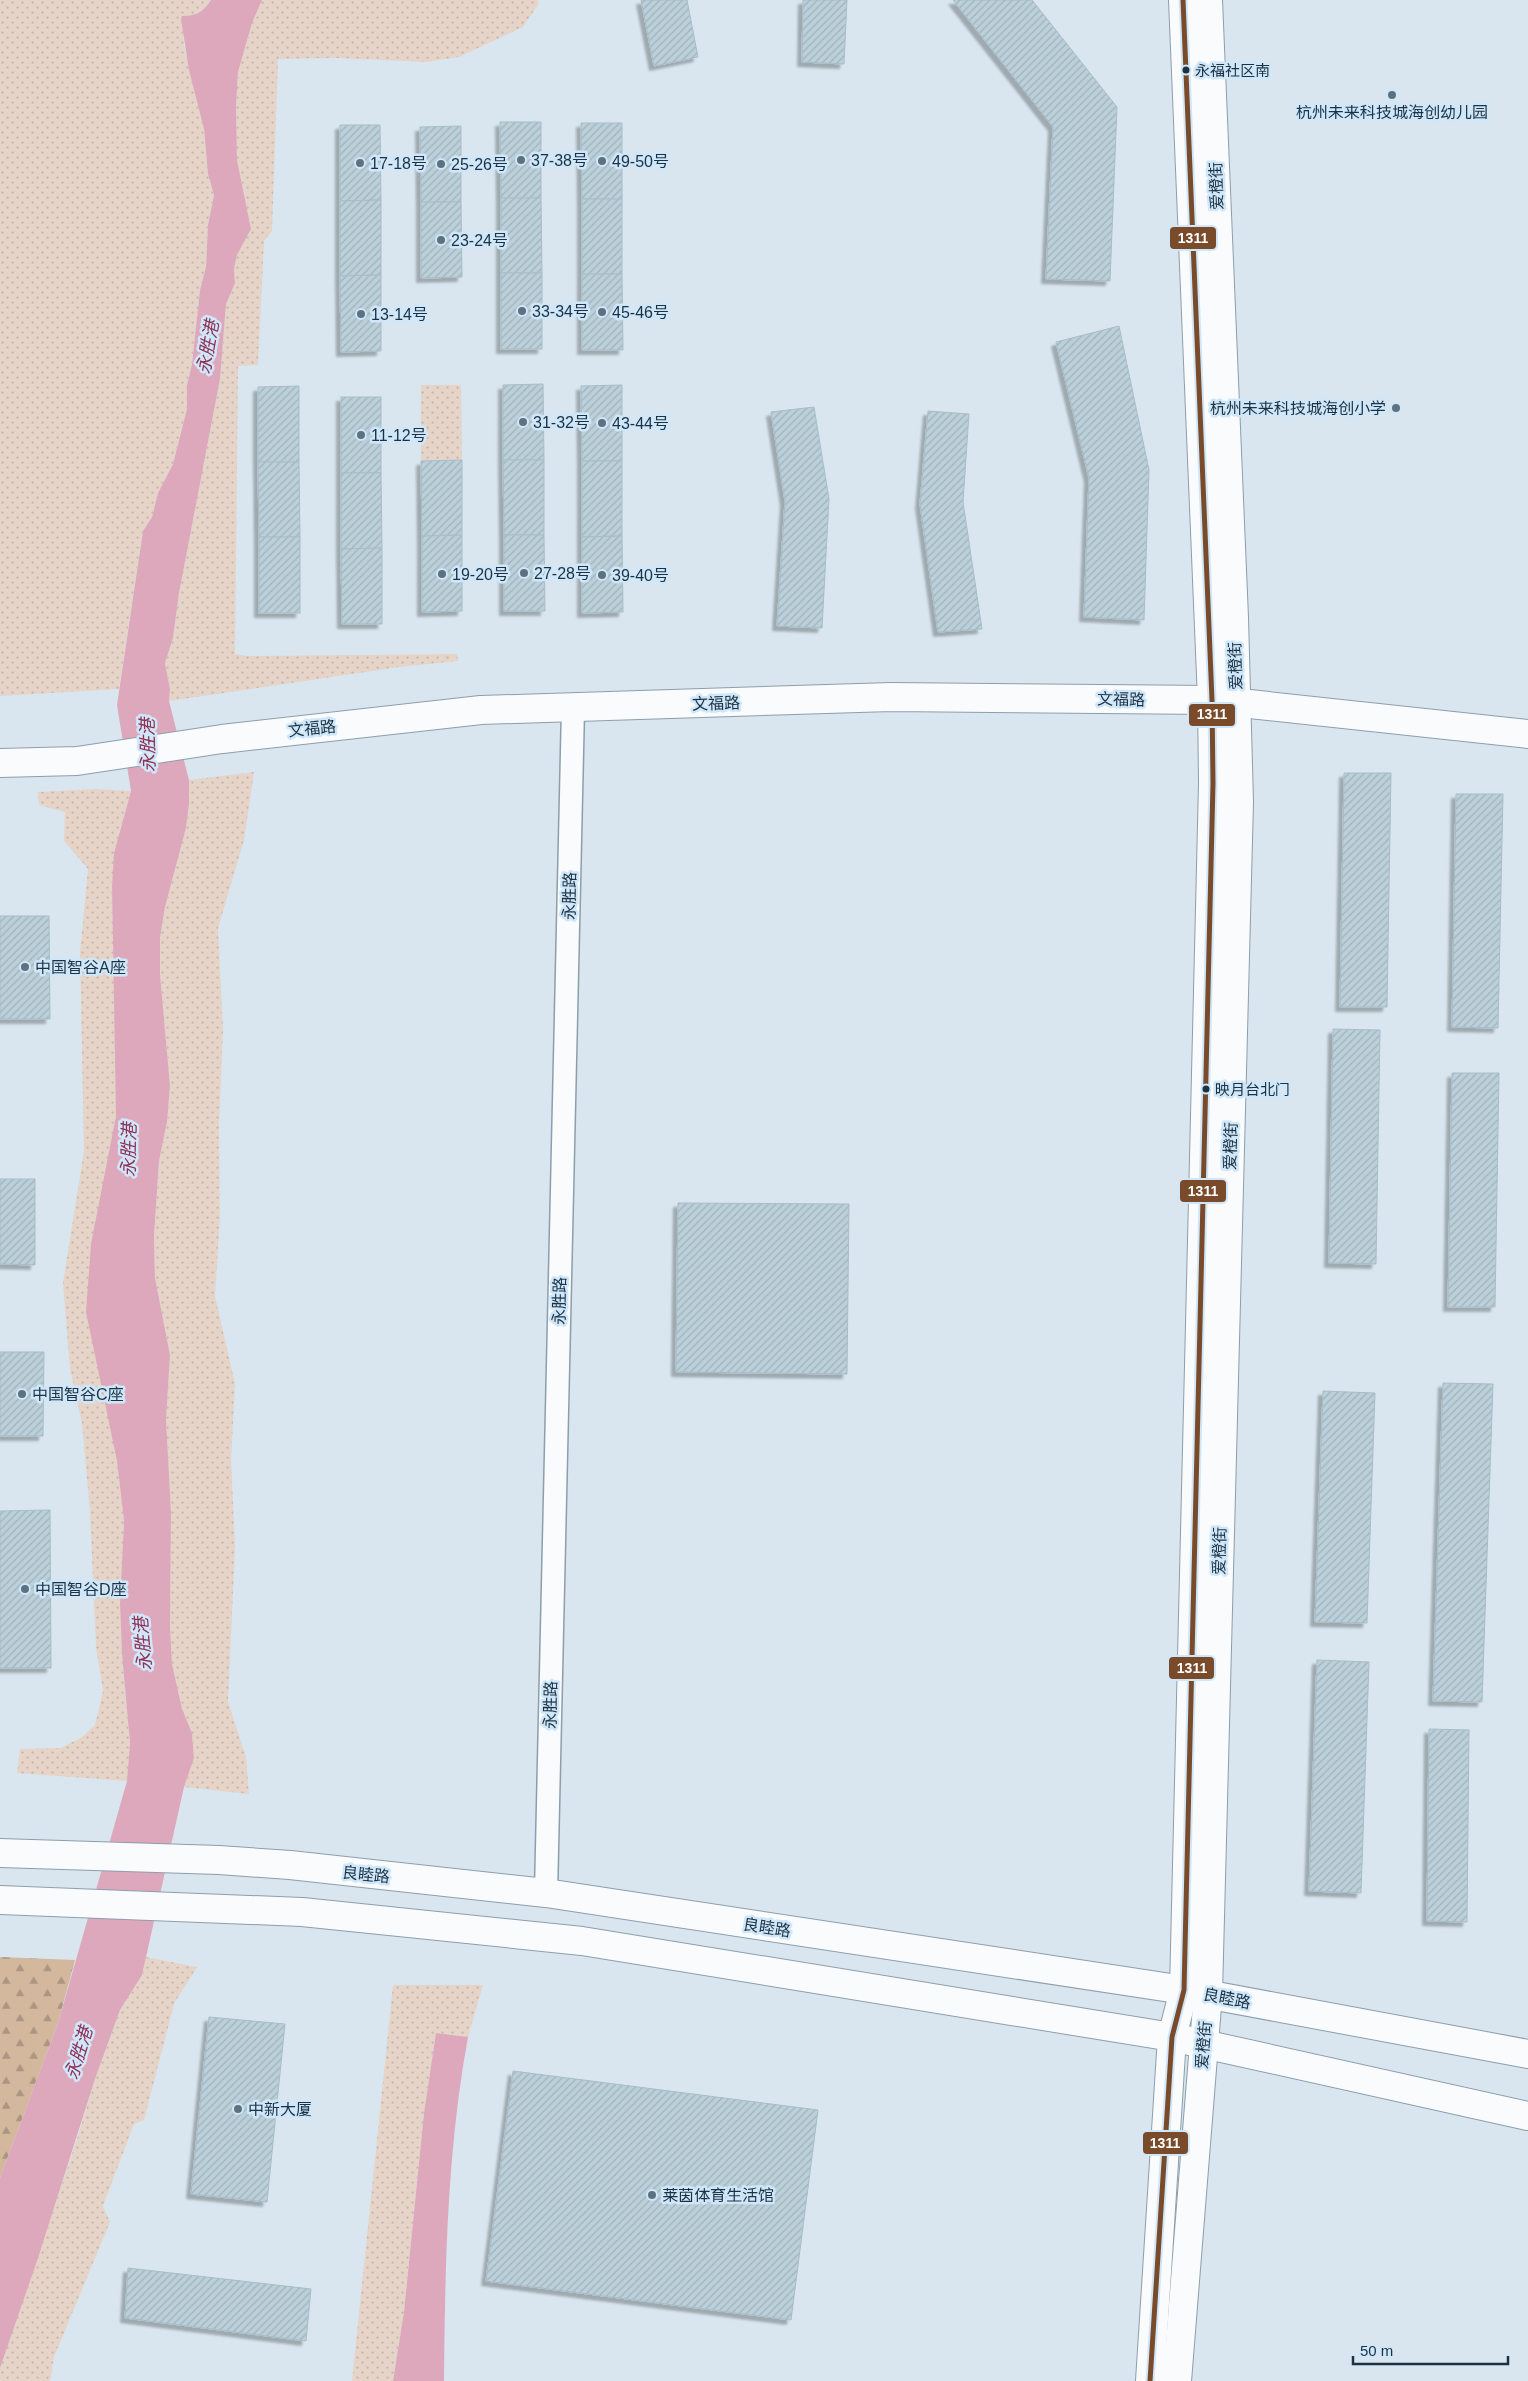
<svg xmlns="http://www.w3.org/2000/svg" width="1528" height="2381" font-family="Helvetica,'Noto Sans SC',sans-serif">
	<defs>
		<pattern id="grass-dots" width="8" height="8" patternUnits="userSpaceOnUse" patternTransform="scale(1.25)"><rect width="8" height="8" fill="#e5d4c7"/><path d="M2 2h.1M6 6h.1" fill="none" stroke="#c4b6ac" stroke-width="1.8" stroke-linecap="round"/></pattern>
		<pattern id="forest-firs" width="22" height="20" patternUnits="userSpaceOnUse" patternTransform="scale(1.25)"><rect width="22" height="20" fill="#d4b89e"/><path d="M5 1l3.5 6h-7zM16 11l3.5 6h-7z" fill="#ab9682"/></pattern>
		<pattern id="building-hatch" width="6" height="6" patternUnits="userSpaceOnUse" patternTransform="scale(1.25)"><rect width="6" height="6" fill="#bbd0da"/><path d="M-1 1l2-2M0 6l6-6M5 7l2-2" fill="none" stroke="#a0b3bc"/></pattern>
		<filter id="shadow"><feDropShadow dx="-4.5" dy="4.5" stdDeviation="1" flood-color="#0004"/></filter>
	</defs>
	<rect width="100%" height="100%" fill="#d9e6f0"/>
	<g fill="url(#grass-dots)">
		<path d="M0 0H211C203 12 197 16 182 16L184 45 204 129 208 174 214 195 208 225 206 267 200 290 192 364 187 385V409L173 464 158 493 152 517 143 531 119 689 0 696Z"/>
		<polygon points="262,0 538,0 538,5 523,27 459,57 427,62 336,58 278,59 272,231 264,241 258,365 238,366 235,654 247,656 457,654 458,661 399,667 169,701 170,689 165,663 173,638 179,593 220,379 226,303 235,283 234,269 237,255 251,229 237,160 236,106 238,72 252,23"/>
		<polygon points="421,385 461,385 462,460 421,461"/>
		<polygon points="254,772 244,840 218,928 223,1030 219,1126 220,1216 215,1296 235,1384 231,1459 235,1547 228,1702 246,1757 249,1794 184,1787 194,1758 192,1733 182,1710 172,1664 170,1626 171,1512 166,1420 170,1355 155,1278 154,1236 159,1161 167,1122 170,1086 160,974 160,938 165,907 186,828 189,804 189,780"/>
		<polygon points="96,789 131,791 119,834 112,886 117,1091 116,1116 109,1161 117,1461 124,1521 120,1604 122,1654 130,1743 127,1781 17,1773 20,1749 61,1748 82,1737 95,1725 103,1691 96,1647 90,1512 82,1424 70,1369 63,1283 84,1151 80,952 88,869 64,841 65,812 39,805 38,792"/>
		<polygon points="146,1957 197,1967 174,2004 144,2120 134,2124 103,2206 110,2222 54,2357 50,2381 0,2381 0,2368 77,2139 95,2079 120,2010 142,1975"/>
		<polygon points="393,1985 483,1985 468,2037 436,2033 424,2113 404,2312 393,2381 352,2381"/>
	</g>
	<polygon fill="url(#forest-firs)" points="0,1957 75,1960 58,2023 0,2178"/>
	<g fill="#dea8bc">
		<path d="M211 0H262L252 23 238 72 236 106 237 160 251 229 237 255 234 269 235 283 226 304 220 379 179 593 173 638 165 663 170 689 169 701 189 780V804L186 828 165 907 160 938V974L170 1086 167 1122 159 1161 154 1236 155 1278 170 1355 166 1420 171 1512 170 1626 172 1664 182 1709 192 1733 194 1758 184 1787 142 1975 120 2010 95 2079 37 2261 0 2368V2178L58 2023 127 1781 130 1743 122 1654 120 1604 124 1521 117 1461 86 1312 91 1244 116 1116 112 886 114 853 131 791 117 705 143 531 152 517 158 493 173 464 187 409V385L192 364 200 290 206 267 208 225 214 195 208 174 204 129 189 70 181 19 182 16C197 16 203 12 211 0Z"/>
		<path d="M436 2033 468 2037C447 2151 445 2266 444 2381H393L404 2312 424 2113Z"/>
	</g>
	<g fill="url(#building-hatch)" stroke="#a8bdc7" filter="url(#shadow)">
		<polygon points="641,0 687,0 698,57 654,66"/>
		<polygon points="803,0 847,0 844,64 802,62"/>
		<polygon points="953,0 1032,0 1117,107 1110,281 1046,279 1053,127"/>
		<polygon points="500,122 541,122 541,198 501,198"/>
		<polygon points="581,123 622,123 622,199 582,199"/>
		<polygon points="340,125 380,125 381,200 340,201"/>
		<polygon points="461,126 461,202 421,202 420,127"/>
		<polygon points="501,198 541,198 542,273 501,273"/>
		<rect x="582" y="199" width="40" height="75"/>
		<polygon points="381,200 381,275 340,276 340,201"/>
		<polygon points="421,202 461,202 462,277 421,278"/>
		<rect x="501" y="273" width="41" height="76"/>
		<polygon points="582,274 622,274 623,350 582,350"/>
		<polygon points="381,275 381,351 341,352 340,276"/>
		<polygon points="1119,326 1149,470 1144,620 1084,617 1089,478 1056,342"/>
		<polygon points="543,384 544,460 503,460 503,385"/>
		<polygon points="622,385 622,461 582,461 581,386"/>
		<polygon points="299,386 299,462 258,462 258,387"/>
		<rect x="341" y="397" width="40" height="76"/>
		<polygon points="814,407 829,499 822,628 777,626 785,501 771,412"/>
		<polygon points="928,411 969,414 963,502 982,629 938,632 920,504"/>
		<polygon points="462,460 462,535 422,536 421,461"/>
		<polygon points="503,460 544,460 544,535 504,535"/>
		<polygon points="582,461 622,461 622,536 582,537"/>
		<polygon points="258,462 299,462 300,537 259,537"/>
		<polygon points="341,473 381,473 382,548 341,549"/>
		<polygon points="462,535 462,611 422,612 422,536"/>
		<polygon points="504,535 544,535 545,611 504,611"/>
		<polygon points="622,536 623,612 582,613 582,537"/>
		<rect x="259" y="537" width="41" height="76"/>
		<polygon points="382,548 382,624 342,624 341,549"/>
		<polygon points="1344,773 1391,773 1387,1007 1340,1007"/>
		<polygon points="1456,794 1503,794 1498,1028 1452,1027"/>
		<polygon points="0,916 49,916 50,1019 0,1019"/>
		<polygon points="1333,1029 1380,1030 1376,1264 1329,1263"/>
		<polygon points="1452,1073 1499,1073 1495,1307 1448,1307"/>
		<polygon points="0,1179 35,1179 35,1265 0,1264"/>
		<polygon points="678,1203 849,1204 847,1374 676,1372"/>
		<polygon points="0,1352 44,1352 43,1436 0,1436"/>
		<polygon points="1443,1383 1493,1384 1482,1702 1433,1701"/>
		<polygon points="1323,1391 1375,1393 1367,1623 1315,1622"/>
		<polygon points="50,1510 51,1668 0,1668 0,1511"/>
		<polygon points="1317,1660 1369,1662 1361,1893 1309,1891"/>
		<polygon points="1429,1729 1469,1730 1467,1922 1427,1921"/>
		<polygon points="209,2017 285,2024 267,2202 191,2194"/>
		<polygon points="513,2071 818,2110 791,2320 486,2281"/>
		<polygon points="128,2268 311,2289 306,2341 125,2318"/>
	</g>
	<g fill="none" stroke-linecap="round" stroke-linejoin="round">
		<g stroke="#8d9eab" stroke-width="25">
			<polyline id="street" points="546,1893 573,708"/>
		</g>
		<g stroke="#8d9eab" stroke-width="30">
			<g id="secondary">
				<polyline points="0,763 77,761 222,739 481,710 891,697 1212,700 1528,734"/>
				<polyline points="1150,2381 1172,2037 1184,1990 1213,783 1212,700 1183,0"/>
				<polyline points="1177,2381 1208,1994 1239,802 1234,618 1208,0"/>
			</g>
		</g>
		<g stroke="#8d9eab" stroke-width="30">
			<g id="primary">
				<polyline points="0,1853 219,1860 290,1865 546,1893 1184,1990 1528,2054"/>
				<polyline points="0,1900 302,1912 582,1941 1172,2037 1528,2116"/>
			</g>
		</g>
		<use href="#street" stroke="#f9fbfd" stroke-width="22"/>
		<use href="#secondary" stroke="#f9fbfd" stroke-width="28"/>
		<use href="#primary" stroke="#f9fbfd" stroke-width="28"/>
		<g stroke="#d0e7f9" stroke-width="9">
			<polyline id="bus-1" points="1150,2381 1172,2037 1184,1990 1213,783 1212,700 1183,0"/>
		</g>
		<use href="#bus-1" stroke="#7a4b2a" stroke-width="5"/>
	</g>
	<g fill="#1a3344" stroke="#d0e7f9" stroke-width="2">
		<circle cx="1186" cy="70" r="4.5"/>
		<circle cx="1206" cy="1089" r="4.5"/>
	</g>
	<g fill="#5d7280" stroke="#d0e7f9" stroke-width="2">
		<circle cx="1392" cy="95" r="5"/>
		<circle cx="521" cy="160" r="5"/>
		<circle cx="602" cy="161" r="5"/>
		<circle cx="360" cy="163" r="5"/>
		<circle cx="441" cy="164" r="5"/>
		<circle cx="441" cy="240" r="5"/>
		<circle cx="522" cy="311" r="5"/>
		<circle cx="602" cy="312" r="5"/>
		<circle cx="361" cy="314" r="5"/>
		<circle cx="1396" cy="408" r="5"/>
		<circle cx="523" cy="422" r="5"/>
		<circle cx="602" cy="423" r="5"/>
		<circle cx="361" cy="435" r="5"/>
		<circle cx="524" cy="573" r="5"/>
		<circle cx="442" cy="574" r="5"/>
		<circle cx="602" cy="575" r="5"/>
		<circle cx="25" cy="967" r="5"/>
		<circle cx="22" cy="1394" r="5"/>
		<circle cx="25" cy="1589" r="5"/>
		<circle cx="238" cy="2109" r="5"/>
		<circle cx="652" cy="2195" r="5"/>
	</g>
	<g text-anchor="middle" stroke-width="5" stroke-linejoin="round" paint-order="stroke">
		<g font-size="15" fill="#1a3344" stroke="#d0e7f9" text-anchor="start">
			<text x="1195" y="76">永福社区南</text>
			<text x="1215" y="1095">映月台北门</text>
		</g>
		<g font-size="16" fill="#1a3344" stroke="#d0e7f9" text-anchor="start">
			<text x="1392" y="118" text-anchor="middle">杭州未来科技城海创幼儿园</text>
			<text x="531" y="166">37-38号</text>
			<text x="612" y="167">49-50号</text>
			<text x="370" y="169">17-18号</text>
			<text x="451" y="170">25-26号</text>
			<text x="451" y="246">23-24号</text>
			<text x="532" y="317">33-34号</text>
			<text x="612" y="318">45-46号</text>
			<text x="371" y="320">13-14号</text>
			<text x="1386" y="414" text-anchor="end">杭州未来科技城海创小学</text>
			<text x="533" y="428">31-32号</text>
			<text x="612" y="429">43-44号</text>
			<text x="371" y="441">11-12号</text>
			<text x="534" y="579">27-28号</text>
			<text x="452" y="580">19-20号</text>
			<text x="612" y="581">39-40号</text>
			<text x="35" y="973">中国智谷A座</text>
			<text x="32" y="1400">中国智谷C座</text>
			<text x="35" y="1595">中国智谷D座</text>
			<text x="248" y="2115">中新大厦</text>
			<text x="662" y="2201">莱茵体育生活馆</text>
		</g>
		<g font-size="16" fill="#1a3344" stroke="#d0e7f9">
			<text transform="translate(1216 186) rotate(-92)" y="6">爱橙街</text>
			<text transform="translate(1235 666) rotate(-92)" y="6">爱橙街</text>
			<text transform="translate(1121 699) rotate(1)" y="6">文福路</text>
			<text transform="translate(716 703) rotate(-2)" y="6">文福路</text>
			<text transform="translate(312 728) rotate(-6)" y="6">文福路</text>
			<text transform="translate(569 896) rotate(-89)" y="6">永胜路</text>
			<text transform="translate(1230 1146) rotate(-88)" y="6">爱橙街</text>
			<text transform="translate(559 1301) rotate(-89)" y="6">永胜路</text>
			<text transform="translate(1219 1551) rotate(-89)" y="6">爱橙街</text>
			<text transform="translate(550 1705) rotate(-89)" y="6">永胜路</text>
			<text transform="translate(366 1874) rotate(6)" y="6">良睦路</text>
			<text transform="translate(767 1927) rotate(9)" y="6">良睦路</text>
			<text transform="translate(1227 1998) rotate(11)" y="6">良睦路</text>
			<text transform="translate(1203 2045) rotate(-85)" y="6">爱橙街</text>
		</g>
		<g font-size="18" font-style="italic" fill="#8f2f53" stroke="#d0e7f9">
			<text transform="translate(208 347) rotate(-80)" y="6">永胜港</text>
			<text transform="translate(148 745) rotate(-91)" y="6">永胜港</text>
			<text transform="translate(129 1150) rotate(-89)" y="6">永胜港</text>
			<text transform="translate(143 1644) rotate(-95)" y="6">永胜港</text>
			<text transform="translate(79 2053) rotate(-73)" y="6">永胜港</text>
		</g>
	</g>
	<g stroke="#d0e7f9" stroke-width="2">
		<rect x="1169" y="226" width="48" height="24" rx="5" fill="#7a4b2a"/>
		<rect x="1188" y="703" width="48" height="24" rx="5" fill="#7a4b2a"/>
		<rect x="1179" y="1179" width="48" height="24" rx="5" fill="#7a4b2a"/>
		<rect x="1168" y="1656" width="47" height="24" rx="5" fill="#7a4b2a"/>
		<rect x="1142" y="2131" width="47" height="24" rx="5" fill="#7a4b2a"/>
	</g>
	<g font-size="14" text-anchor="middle" font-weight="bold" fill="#fff">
		<text x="1193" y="243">1311</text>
		<text x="1212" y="719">1311</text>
		<text x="1203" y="1196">1311</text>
		<text x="1192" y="1673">1311</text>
		<text x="1165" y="2148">1311</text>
	</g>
	<path d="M1353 2356v8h155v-8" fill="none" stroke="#1a3344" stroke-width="2.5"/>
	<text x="1360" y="2356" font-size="15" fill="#1a3344" stroke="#d0e7f9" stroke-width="4" paint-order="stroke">50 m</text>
</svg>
